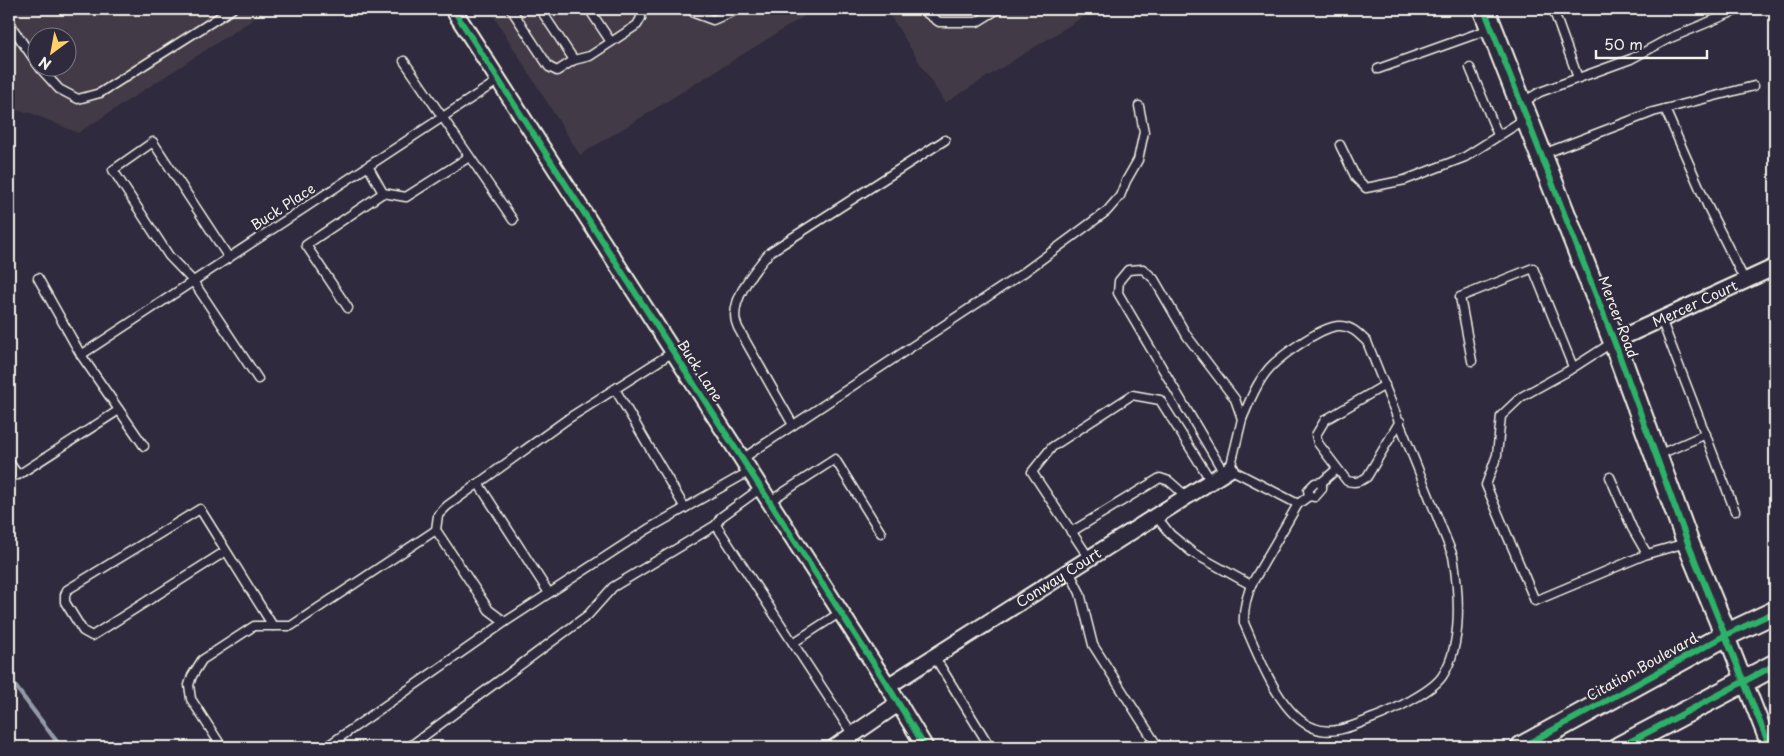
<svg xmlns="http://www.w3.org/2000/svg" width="1784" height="756" font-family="'Playpen Sans',sans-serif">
	<rect width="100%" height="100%" fill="#2f2a3d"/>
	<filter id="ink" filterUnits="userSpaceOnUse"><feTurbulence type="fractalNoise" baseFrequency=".02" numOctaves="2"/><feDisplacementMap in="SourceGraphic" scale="10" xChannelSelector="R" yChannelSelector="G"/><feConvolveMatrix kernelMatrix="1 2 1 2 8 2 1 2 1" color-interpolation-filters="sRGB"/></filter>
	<g filter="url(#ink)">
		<g fill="#433a47" fill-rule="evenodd">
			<path d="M9 9H269L78 133 31 113 9 109ZM38 38H68V68H38Z"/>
			<polygon points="489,9 816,9 580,155"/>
			<polygon points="886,9 1096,9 945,103"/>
		</g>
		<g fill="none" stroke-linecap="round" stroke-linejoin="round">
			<polyline stroke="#949ba8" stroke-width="4.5" points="9,678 61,747"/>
			<g stroke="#f4f1e8" stroke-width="11">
				<g id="lane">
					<polyline points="511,9 549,67 557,71 574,60"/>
					<polyline points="540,9 574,60 590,56 637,25 641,18 640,9"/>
					<polyline points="589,9 611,42"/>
					<polyline points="691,9 694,13 713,20 739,9"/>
					<polyline points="921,9 939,22 977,22 998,9"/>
					<polyline points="1553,9 1578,78"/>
					<polyline points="9,23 38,65"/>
					<polyline points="404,61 513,220"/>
					<polyline points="40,68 59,89 78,99 100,93 232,9"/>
					<polyline points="1470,68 1498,135"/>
					<polyline points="1378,69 1490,29"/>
					<polyline points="1523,102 1540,92 1631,59 1668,39 1740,9"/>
					<polyline points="1665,109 1708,207 1745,281"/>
					<polyline points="1340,145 1356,178 1366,188 1405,180 1465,157 1525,119"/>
					<polyline points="1543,154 1653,112 1754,86"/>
					<polyline points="368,166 383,193"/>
					<polyline points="229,258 153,142 113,170 169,256 193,281 258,379"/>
					<polyline points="38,278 81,355 144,446"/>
					<polyline points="348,308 306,245 383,193 406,197 469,157"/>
					<polyline points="1661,319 1735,511"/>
					<polyline points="1613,342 1568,371 1521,397 1501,416 1497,455 1486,485 1535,601 1647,554"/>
					<polyline points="673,352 569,418 447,506 438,515 436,530 489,610 505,622 648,529 750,471"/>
					<polyline points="81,355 499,80"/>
					<polyline points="1472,361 1460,297 1533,268 1573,367"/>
					<path d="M1385 385 1325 420 1316 435 1318 443 1347 481C1355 483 1360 482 1367 477L1400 421"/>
					<polyline points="615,389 685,508"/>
					<path d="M1242 419C1249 403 1256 384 1267 371 1278 357 1321 327 1338 326 1351 325 1359 334 1367 342L1453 556C1459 591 1463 644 1443 675 1434 691 1390 712 1373 718 1355 725 1333 736 1314 728 1279 715 1258 654 1244 623 1243 609 1247 597 1251 585"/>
					<path d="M793 425 741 333C739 330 737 326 736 322 730 299 756 268 770 252L945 140"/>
					<polyline points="1658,455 1706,434"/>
					<polyline points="742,459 1023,273 1107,211 1120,196 1126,181 1138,160 1144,132 1139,106"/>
					<polyline points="9,462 18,475 119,410"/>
					<polyline points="1610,477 1632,528 1647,554 1686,543"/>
					<polyline points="1322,482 1337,469"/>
					<polyline points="478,483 549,593"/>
					<polyline points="761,488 721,517 716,525 853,735"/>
					<polyline points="770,501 835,459 881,533"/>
					<polyline points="1298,504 1309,496 1315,497 1322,489 1322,482 1315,483 1308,490 1309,496"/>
					<polyline points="1156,516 1170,534 1193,553 1251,585 1298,504 1230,469 1242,419 1235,399 1187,336 1154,279 1143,269 1128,270 1119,281 1118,293 1224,473"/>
					<polyline points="1071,532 1160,478 1169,481 1186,496"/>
					<polyline points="226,551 92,636 83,631 65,602 65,595 67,590 200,509 273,626"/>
					<polyline points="1089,558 1032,472 1052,447 1132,395 1160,400 1211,481"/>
					<polyline points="1069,571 1080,593 1093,645 1158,747"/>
					<polyline points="793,643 841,612"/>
					<polyline points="934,656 990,747"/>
					<polyline points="222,747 191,699 189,685 192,676 202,660 254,626 291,626 436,530"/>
					<polyline points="326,747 505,622"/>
					<polyline points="409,747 588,615 613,587 716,525"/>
				</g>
			</g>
			<g stroke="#f4f1e8" stroke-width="19">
				<g id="street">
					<polyline points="453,9 888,686 925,747"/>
					<path id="s1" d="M1614 341 1775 267"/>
					<polyline points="1726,635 1770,747"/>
					<path id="s2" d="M888 686 1230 469"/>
					<polyline points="835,747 899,703"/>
				</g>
			</g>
			<g stroke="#f4f1e8" stroke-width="25">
				<g id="secondary">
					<polyline points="1484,9 1614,341 1688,543 1726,635"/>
					<polyline points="1522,747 1726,635 1775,612"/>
					<polyline points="1620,747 1775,665"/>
				</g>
			</g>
			<use href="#lane" stroke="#2f2a3d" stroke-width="8"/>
			<use href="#street" stroke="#2f2a3d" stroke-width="15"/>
			<use href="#secondary" stroke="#2f2a3d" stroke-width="21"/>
			<g stroke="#2f2a3d" stroke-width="9">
				<g id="cycleway">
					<polyline points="453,9 888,686 925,747"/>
					<polyline points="1484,9 1614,341 1688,543 1770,747"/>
					<polyline points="1522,747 1726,635 1775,612"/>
					<polyline points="1620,747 1775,665"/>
				</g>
			</g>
			<use href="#cycleway" stroke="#2db169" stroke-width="6"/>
		</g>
	</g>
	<g text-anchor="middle" stroke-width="4.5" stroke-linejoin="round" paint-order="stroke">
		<g font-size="14" fill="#f4f1e8" stroke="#2f2a3d">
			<text transform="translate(283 207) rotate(-33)" y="5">Buck Place</text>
			<text dy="5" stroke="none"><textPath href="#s1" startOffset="89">Mercer Court</textPath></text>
			<text transform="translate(1618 317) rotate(69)" y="5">Mercer Road</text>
			<text transform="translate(700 371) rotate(57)" y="5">Buck Lane</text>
			<text dy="5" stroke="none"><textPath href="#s2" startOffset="202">Conway Court</textPath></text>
			<text transform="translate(1642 667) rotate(-29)" y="5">Citation Boulevard</text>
		</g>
	</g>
	<rect width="1784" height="756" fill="none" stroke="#2f2a3d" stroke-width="30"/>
	<rect x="15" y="15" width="1754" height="726" fill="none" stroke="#f4f1e8" stroke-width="2" filter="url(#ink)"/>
	<g transform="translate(52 52) rotate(212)"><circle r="24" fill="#2f2a3d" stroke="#7e7a81"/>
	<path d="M0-4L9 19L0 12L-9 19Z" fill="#ffd166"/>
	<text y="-8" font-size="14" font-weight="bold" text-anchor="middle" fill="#f4f1e8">N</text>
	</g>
	<path d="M1596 50v8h111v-8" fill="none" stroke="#f4f1e8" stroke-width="2.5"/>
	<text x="1604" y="50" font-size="15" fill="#f4f1e8" stroke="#2f2a3d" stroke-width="4" paint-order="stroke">50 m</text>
</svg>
